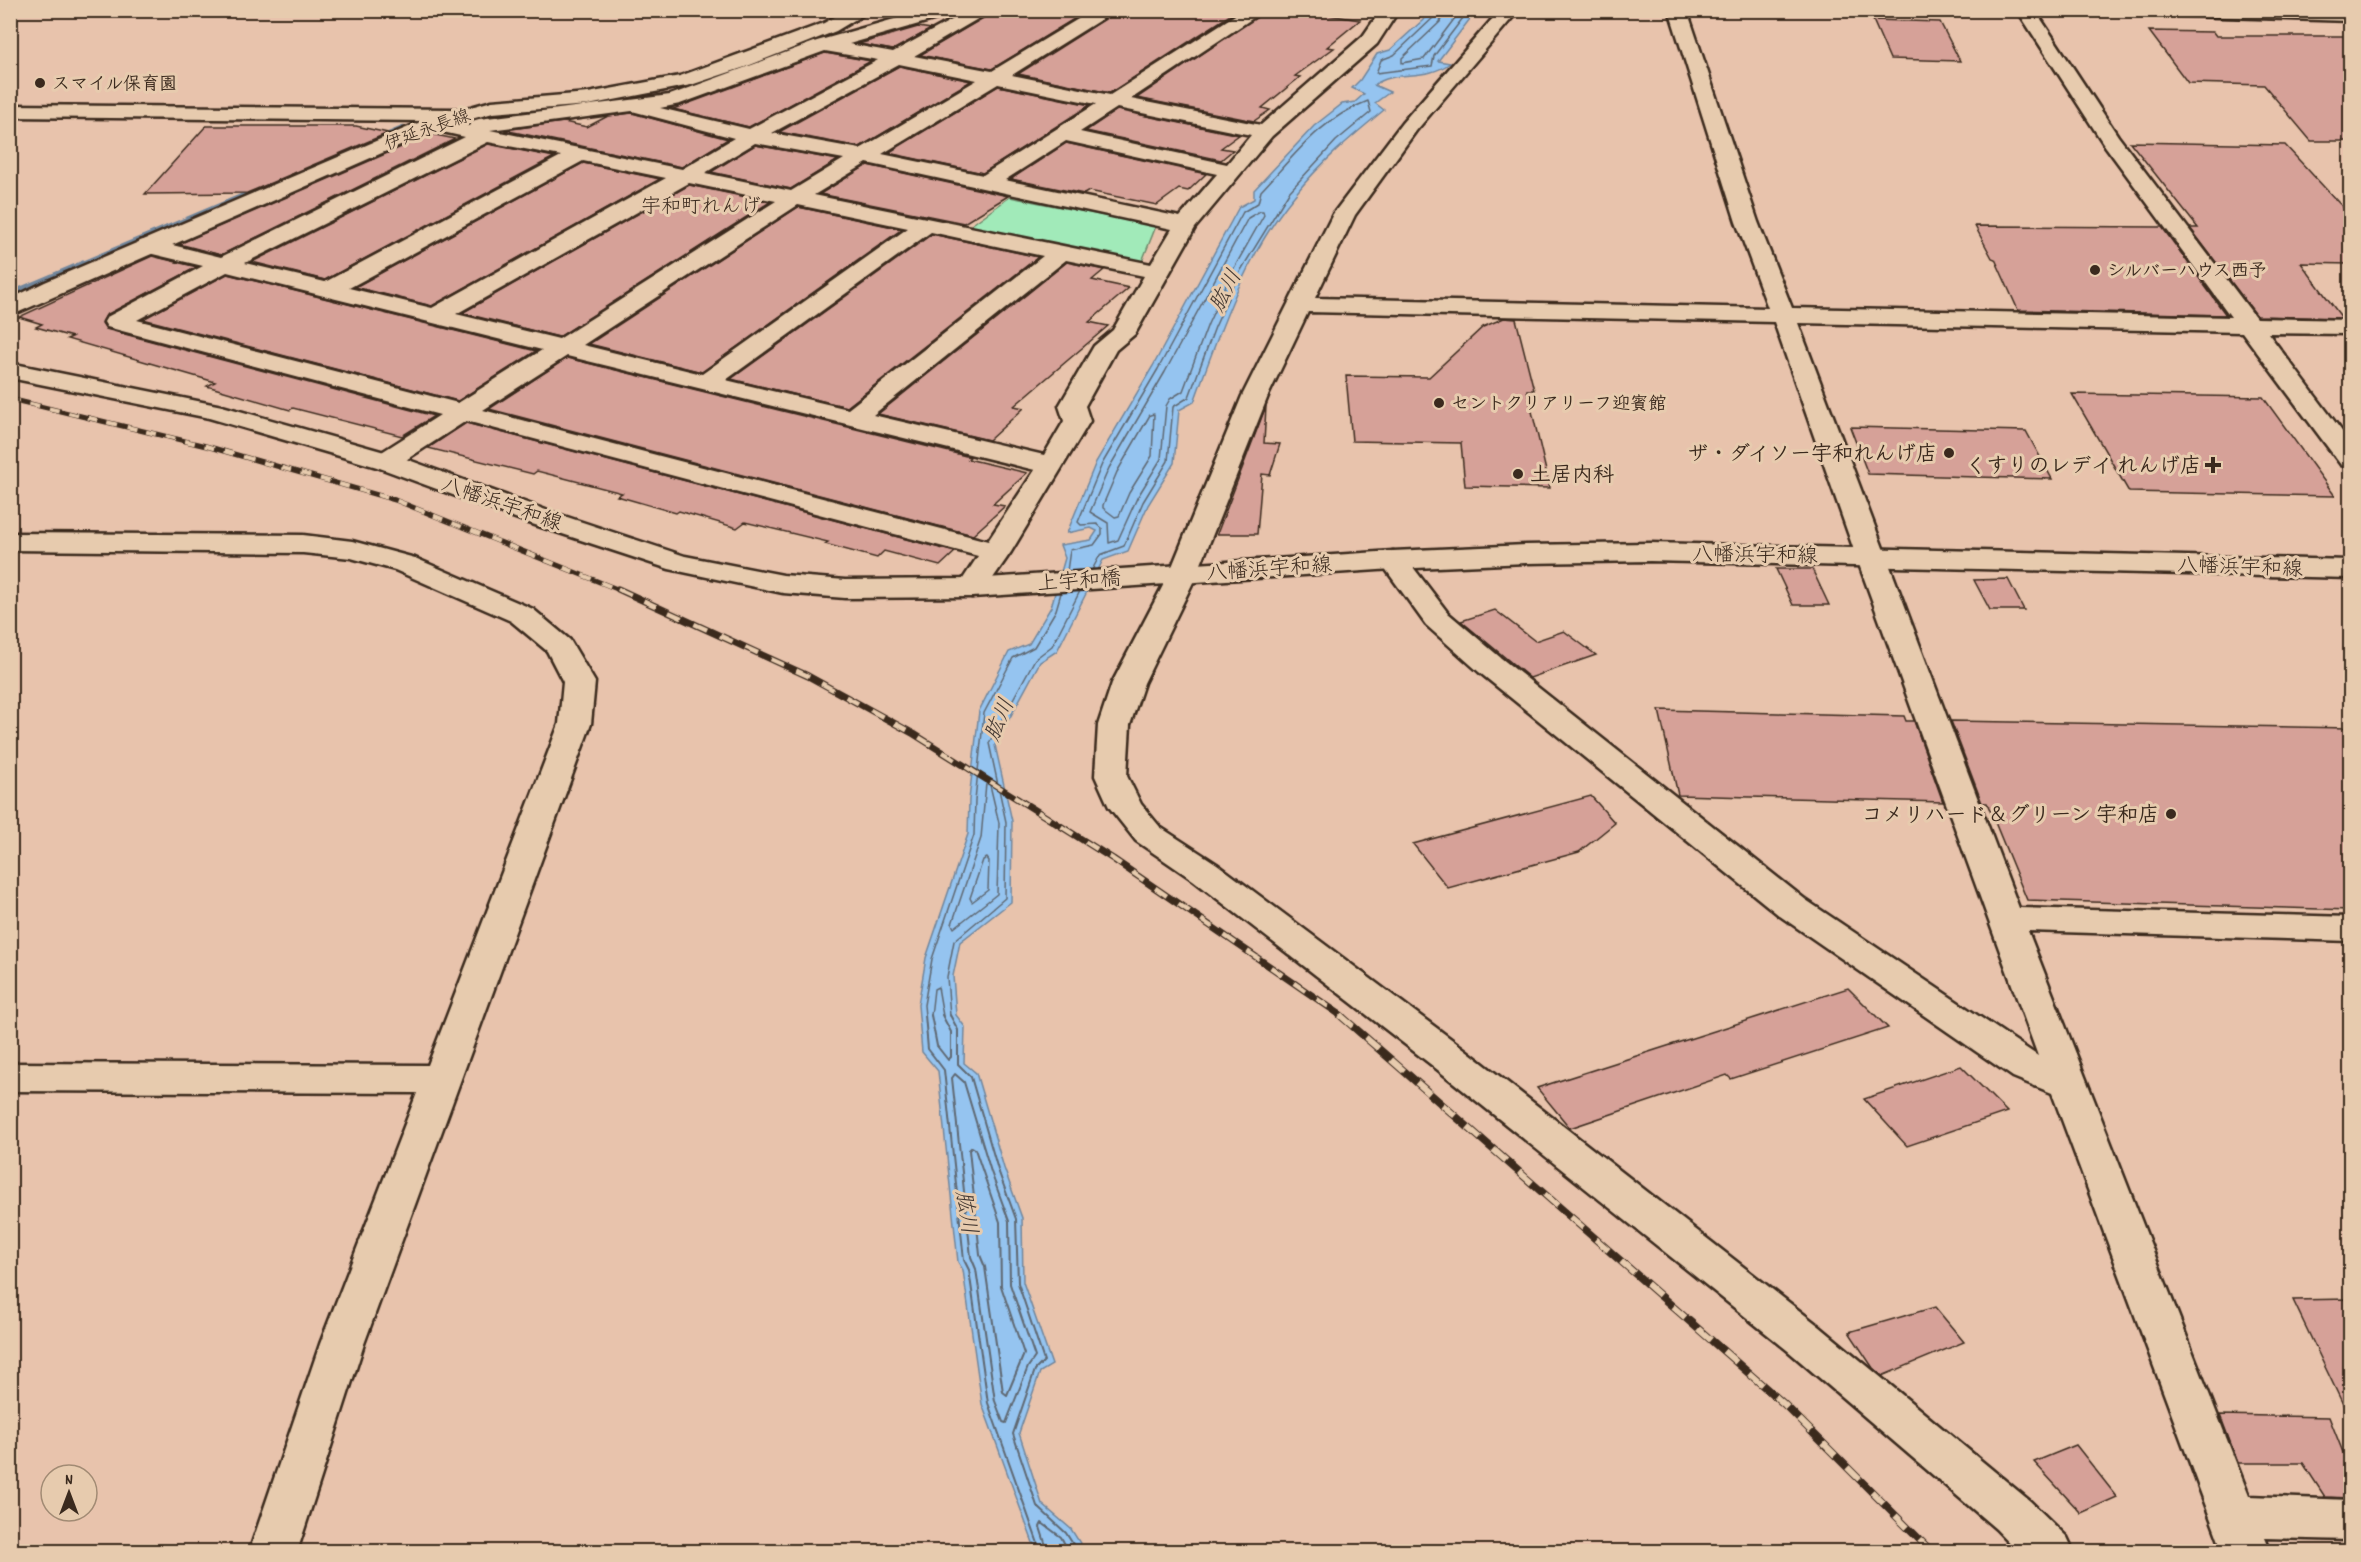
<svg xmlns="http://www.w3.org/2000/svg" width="2361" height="1562" font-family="Dekko,'Klee One',sans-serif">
	<rect width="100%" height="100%" fill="#e8c3ac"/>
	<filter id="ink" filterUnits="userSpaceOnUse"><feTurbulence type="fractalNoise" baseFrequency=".0167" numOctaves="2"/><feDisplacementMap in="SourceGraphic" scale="12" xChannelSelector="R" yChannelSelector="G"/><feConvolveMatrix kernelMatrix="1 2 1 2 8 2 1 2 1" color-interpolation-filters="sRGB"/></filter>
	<g filter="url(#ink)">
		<polygon fill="#a1eab9" stroke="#6e8a6c" stroke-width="1.5" points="1010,197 1156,226 1141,264 967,228"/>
		<path fill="#95c4f0" stroke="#71869c" stroke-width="1.5" d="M1433 11H1476L1438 61 1450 63C1425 82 1396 69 1374 85L1390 92 1375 103 1384 110C1352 136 1320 163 1294 196 1245 255 1220 331 1194 402L1179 410 1174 463 1148 505 1128 551 1103 560 1057 651 1040 662 995 745 1012 821 1011 902 960 942 953 976 956 1015 965 1027 964 1063 976 1073 1004 1168 1022 1218 1023 1282 1052 1365 1040 1372 1019 1433 1042 1504 1071 1529 1085 1551H1036L982 1404 963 1270 958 1262 938 1071 922 1052 918 1005 926 958 968 834 969 800 979 711 1009 652 1029 644 1051 607 1065 558 1060 545 1091 540 1097 531 1091 528 1067 533 1096 462 1153 366 1239 207 1254 199V190L1314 126 1342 104 1355 102 1364 94 1352 88 1360 80 1377 54 1390 50Z"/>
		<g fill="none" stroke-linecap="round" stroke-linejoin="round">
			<g stroke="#5f6872" stroke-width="1.5">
				<polyline points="1436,10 1434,17 1394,55 1381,60 1376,73 1432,66 1434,56 1469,10"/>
				<polyline points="1444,10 1440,22 1402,58 1402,63 1424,59 1461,10"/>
				<polygon points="1260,211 1263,211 1264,215 1234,268 1208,324 1183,391 1170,399 1166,406 1161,459 1137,498 1118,540 1109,543 1108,523 1090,512 1109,468 1165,372 1248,218"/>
				<polygon points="1154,414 1152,456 1129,493 1119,516 1115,517 1103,508 1103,505 1117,472 1150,415"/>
				<path d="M1067 571 1070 550 1094 545 1102 534V528L1097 524 1081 525 1078 522 1102 464 1158 369 1243 212 1258 203 1261 191C1295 155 1320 119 1368 101L1371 112 1336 141 1289 192 1241 270 1215 327 1189 397 1173 407 1168 461 1143 502 1124 546 1100 555 1092 570"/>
				<polygon points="986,783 990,785 999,823 997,894 954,928 952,924 981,838"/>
				<polygon points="987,858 989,861 988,890 972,902 970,898 983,860"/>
				<polyline points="925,1016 924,1005 932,959 974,835 975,800 984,713 1013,658 1034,647 1056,610 1061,593"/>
				<polyline points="931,1016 934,989 938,987 943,1016"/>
				<polyline points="950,1016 947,977 954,941 1005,898 1006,822 989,743 1035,659 1052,646 1080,591"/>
			</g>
			<g stroke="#5f6872" stroke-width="2">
				<polyline points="925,1015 928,1049 944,1070 964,1260 969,1270 988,1403 1041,1552"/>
				<polyline points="931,1015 937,1046 948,1060 951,1057 951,1032 942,1015"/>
				<polyline points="950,1015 958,1030 958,1064 971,1077 998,1170 1016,1219 1018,1283 1044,1361 1035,1370 1013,1434 1037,1506 1066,1533 1078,1552"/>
				<polygon points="955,1074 964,1082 991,1172 1009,1221 1010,1284 1035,1357 1028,1367 1006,1423 1003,1422 995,1401 976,1269 971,1257 952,1078"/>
				<polygon points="972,1147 975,1149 1000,1222 1001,1286 1024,1354 1007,1395 1003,1392 985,1267 980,1255 969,1150"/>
				<polyline points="1048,1552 1040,1527 1042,1523 1061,1537 1069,1552"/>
			</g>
			<g fill="#71869c" fill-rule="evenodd">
				<polygon points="822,39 827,40 788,54 783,53"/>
				<polygon points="490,116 494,118 493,120 448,125 444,123 448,121"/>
				<polygon points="422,124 425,124 425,128 406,130 10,296 10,291 402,126"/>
			</g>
		</g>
		<g fill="#d6a198" stroke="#3b2a1e" stroke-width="1.5">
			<polygon points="1085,10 1087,11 992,69 920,55 995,11"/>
			<polygon points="1135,10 1238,10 1110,93 1018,74 1113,14 1127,16"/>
			<polygon points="1267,10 1303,11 1360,20 1327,47 1334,48 1295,76 1300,77 1262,108 1270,110 1254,121 1137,98"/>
			<polygon points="1873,20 1940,22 1960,61 1890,59"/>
			<polygon points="918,27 931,29 893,50 859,44"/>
			<polygon points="2149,31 2213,32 2216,36 2350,36 2350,141 2311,141 2264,85 2188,83"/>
			<polygon points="825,53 871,61 749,127 673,109"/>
			<polygon points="899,66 971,81 860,147 779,132"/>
			<polygon points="998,86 1090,105 983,173 888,153"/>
			<polygon points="1117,110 1239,135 1221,148 1233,150 1221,160 1086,131"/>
			<polygon points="632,113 728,139 682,167 504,130 564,122 587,127 608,116"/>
			<polygon points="206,126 356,126 388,133 247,193 145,194"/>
			<polygon points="431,134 455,139 221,255 179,244"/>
			<polygon points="2130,142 2285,145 2350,215 2350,264 2301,263 2342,318 2257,316 2190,228 2198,228"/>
			<polygon points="1066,143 1206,174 1188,191 1179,189 1157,205 1089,191 1084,194 1011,179"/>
			<polygon points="488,144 554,157 325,280 252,262"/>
			<polygon points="755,145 838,160 791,189 711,172"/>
			<polygon points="583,163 660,179 432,306 355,287"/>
			<polygon points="867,165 1008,196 964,223 820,194"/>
			<polygon points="689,185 770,202 559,337 462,313"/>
			<polygon points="798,207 902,229 702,372 589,344"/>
			<polygon points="1975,226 2162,227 2226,315 2018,310 1995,259 1992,258"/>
			<polygon points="932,234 1038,257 847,407 731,379"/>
			<polygon points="152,256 197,267 106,315 102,323 106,329 434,416 402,436 293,408 290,410 207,386 215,382 67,339 72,337 36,327 42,324 19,317"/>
			<polygon points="1067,262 1104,270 1092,280 1129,288 1089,322 1108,326 1014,406 1024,408 989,440 878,414"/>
			<polygon points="227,274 536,351 458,401 143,319"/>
			<polygon points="1504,318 1516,319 1534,390 1527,390 1550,488 1465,486 1461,443 1352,441 1346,376 1429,377 1483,327"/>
			<polygon points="567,358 970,457 968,459 1027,473 993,504 1005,506 973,535 489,409"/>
			<polygon points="2072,394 2263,397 2335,496 2129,492"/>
			<polygon points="1266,406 1264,443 1280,444 1270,475 1262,474 1257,534 1217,534"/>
			<polygon points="466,423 955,552 940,566 884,551 877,558 825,544 828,542 745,522 737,528 679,511 676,513 617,496 622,493 537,471 533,474 428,448"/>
			<polygon points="1850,427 2026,431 2052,479 1868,474"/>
			<polygon points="1776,569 1812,569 1829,605 1793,605"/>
			<polygon points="2008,579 2024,610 1990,610 1974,580"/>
			<polygon points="1495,610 1535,641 1564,631 1596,655 1530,678 1461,621"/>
			<polygon points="1659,710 1904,716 1906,721 1914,721 1943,802 1678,795"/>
			<polygon points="1951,721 2350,728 2350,910 2027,900 1987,803 1982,803"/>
			<polygon points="1591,796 1615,823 1579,852 1448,888 1413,844"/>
			<polygon points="1848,988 1888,1028 1731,1079 1727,1075 1570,1128 1537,1088"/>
			<polygon points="1961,1066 2007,1112 1907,1146 1864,1099"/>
			<polygon points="2350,1299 2350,1419 2293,1300"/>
			<polygon points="1935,1307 1964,1342 1882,1376 1873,1368 1849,1332"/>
			<polygon points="2220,1415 2329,1417 2350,1470 2350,1498 2325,1497 2303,1463 2238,1463"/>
			<polygon points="2076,1445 2117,1497 2081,1513 2034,1462"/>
		</g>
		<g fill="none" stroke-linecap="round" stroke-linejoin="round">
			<g stroke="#3b2a1e" stroke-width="5">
				<g id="minor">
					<path d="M926 10H957L954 14 849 44 893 52 970 10H993L914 56 992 71 1093 10H1116L1012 75 1110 95 1243 10H1265L1131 99 1261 125 1363 36 1381 10H1399L1377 44 1272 136 1195 228 1135 334 1116 350 1085 406 1090 421 1011 552 982 594 972 597 962 594 957 588 978 556 466 421 395 467 386 469 377 467 373 461 377 455 440 415 107 327 104 322 107 317 203 266 140 251 137 246 140 241 148 239 221 257 465 137 425 128 422 124 424 121 10 117V105L456 109 463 111 466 115 463 119 447 121 469 126 472 121 479 119 670 95 817 41ZM825 51 878 60 749 129 660 108 680 104ZM899 64 977 80 860 149 772 133ZM998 84 1096 104 983 175 882 154ZM1117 108 1251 135 1227 164 1080 132ZM632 111 734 138 682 169 490 130ZM1066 141 1217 174 1180 217 1005 180ZM488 142 561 156 325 282 245 263ZM755 143 844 159 791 191 705 173ZM583 161 666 178 432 308 349 288ZM867 163 1172 229 1151 264 814 195ZM689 183 776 201 559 339 456 314ZM798 205 908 228 702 374 583 345ZM931 232 1043 256 848 409 726 380ZM1066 260 1144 276 1113 330 1094 346 1059 406 1064 421 1044 455 873 415ZM227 272 542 350 458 403 137 320ZM567 356 1035 470 988 541 483 410Z"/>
					<polygon points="1500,10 1519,10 1416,131 1355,215 1315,298 1768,308 1736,222 1669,10 1687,10 1758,222 1792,308 2231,317 2103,143 2017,10 2035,10 2118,136 2256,318 2350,320 2350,334 2268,333 2350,442 2350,467 2341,465 2242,332 1798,323 2019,908 2350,917 2350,941 2028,931 2249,1496 2350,1500 2350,1540 2265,1538 2271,1552 2223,1552 2052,1093 2013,1077 1780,916 1479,672 1426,625 1379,560 1383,554 1393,551 1403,554 1448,613 1501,658 1806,900 2038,1056 1856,556 1774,322 1308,312 1268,396 1197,574 1144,683 1130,725 1127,776 1141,804 1160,827 1217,864 1466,1050 1819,1326 2030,1501 2067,1537 2074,1552 2018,1552 1996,1529 1787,1350 1438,1070 1193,880 1136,841 1109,807 1095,776 1098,725 1112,683 1169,574 1242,396 1333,214 1402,123"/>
					<polygon points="2150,10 2350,11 2350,21 2159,15"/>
					<polygon points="10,533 303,535 352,541 415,558 533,609 570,640 595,682 591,724 364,1344 297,1552 249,1552 320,1344 417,1093 10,1091 10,1063 428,1065 559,724 563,682 547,651 511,621 395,570 351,558 303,553 10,550"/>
				</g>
			</g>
			<g stroke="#3b2a1e" stroke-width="5">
				<g id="major">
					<polygon points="847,10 871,10 836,31 745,67 691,85 588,105 493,113 439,128 10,316 10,299 45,282 425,120 492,101 588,93 680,76 824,23"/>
					<polygon points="10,363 222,406 395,455 546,510 685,556 783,575 845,580 972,579 1393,551 1526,545 1650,543 2350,560 2350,578 1650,561 1526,563 1393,569 972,597 845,598 783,593 669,569 526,522 377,467 209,418 10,378"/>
				</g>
			</g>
			<use href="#minor" fill="#e7cbae" fill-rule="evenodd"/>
			<use href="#major" fill="#e7cbae" fill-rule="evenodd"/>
			<g stroke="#3b2a1e" stroke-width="5">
				<polyline id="rail-far2" points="10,399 206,446 395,500 622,591"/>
			</g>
			<g stroke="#3b2a1e" stroke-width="7">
				<polyline id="rail-far1" points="618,589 808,676 914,734 1113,859 1342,1016"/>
			</g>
			<g stroke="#3b2a1e" stroke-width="8">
				<polyline id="rail" points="1340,1015 1784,1404 1932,1552"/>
			</g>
			<use href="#rail-far2" stroke="#e7cbae" stroke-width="4" stroke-dasharray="10" stroke-linecap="butt"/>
			<use href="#rail-far1" stroke="#e7cbae" stroke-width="4.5" stroke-dasharray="14" stroke-linecap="butt"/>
			<use href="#rail" stroke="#e7cbae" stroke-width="6" stroke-dasharray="17" stroke-linecap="butt"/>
		</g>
	</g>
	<g fill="#3b2a1e" stroke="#e7cbae" stroke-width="2">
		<circle cx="40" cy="83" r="6"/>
		<circle cx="2095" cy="270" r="6"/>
		<circle cx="1439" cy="403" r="6"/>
		<circle cx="1949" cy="453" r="6"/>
		<path d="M2210 456h6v6h6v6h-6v6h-6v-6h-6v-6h6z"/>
		<circle cx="1518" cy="474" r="6"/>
		<circle cx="2171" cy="814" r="6"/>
	</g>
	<g text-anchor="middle" stroke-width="6" stroke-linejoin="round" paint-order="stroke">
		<g font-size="18" font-weight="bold" fill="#3b2a1e" stroke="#e7cbae" text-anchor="start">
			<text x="52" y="89">スマイル保育園</text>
			<text x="2107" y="276">シルバーハウス西予</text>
			<text x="1451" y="409">セントクリアリーフ迎賓館</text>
		</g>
		<g font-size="18" fill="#3b2a1e" stroke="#e7cbae">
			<text transform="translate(427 129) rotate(-20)" y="6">伊延永長線</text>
		</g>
		<g font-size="20" fill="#3b2a1e" stroke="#e7cbae">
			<text x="701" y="212">宇和町れんげ</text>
		</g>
		<g font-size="21" font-weight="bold" fill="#3b2a1e" stroke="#e7cbae" text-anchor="end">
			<text x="1937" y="460">ザ・ダイソー宇和れんげ店</text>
			<text x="2201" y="472">くすりのレデイ れんげ店</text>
			<text x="1530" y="481" text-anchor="start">土居内科</text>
			<text x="2159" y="821">コメリハード＆グリーン 宇和店</text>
		</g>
		<g font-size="21" fill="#3b2a1e" stroke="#e7cbae">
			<text transform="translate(502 503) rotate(19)" y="7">八幡浜宇和線</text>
			<text transform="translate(1755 554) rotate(1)" y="7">八幡浜宇和線</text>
			<text transform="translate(2240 566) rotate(2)" y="7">八幡浜宇和線</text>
			<text transform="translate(1269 568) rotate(-4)" y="7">八幡浜宇和線</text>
			<text transform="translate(1079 580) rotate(-4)" y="7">上宇和橋</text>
		</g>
		<g font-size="22" font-style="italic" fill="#443933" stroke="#e7cbae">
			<text transform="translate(1224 290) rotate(-62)" y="8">肱川</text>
			<text transform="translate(998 719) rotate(-67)" y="8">肱川</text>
			<text transform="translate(968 1212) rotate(81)" y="8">肱川</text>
		</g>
	</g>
	<rect width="2361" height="1562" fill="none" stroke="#e7cbae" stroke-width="36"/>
	<rect x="18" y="18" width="2325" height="1526" fill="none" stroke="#3b2a1e" stroke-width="2" filter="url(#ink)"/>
	<g transform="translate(69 1493)"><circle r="28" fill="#e7cbae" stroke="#a28b74" stroke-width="1.5"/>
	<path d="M0-4.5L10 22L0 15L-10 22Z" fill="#3b2a1e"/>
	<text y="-9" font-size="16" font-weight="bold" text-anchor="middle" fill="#3b2a1e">N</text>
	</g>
</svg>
